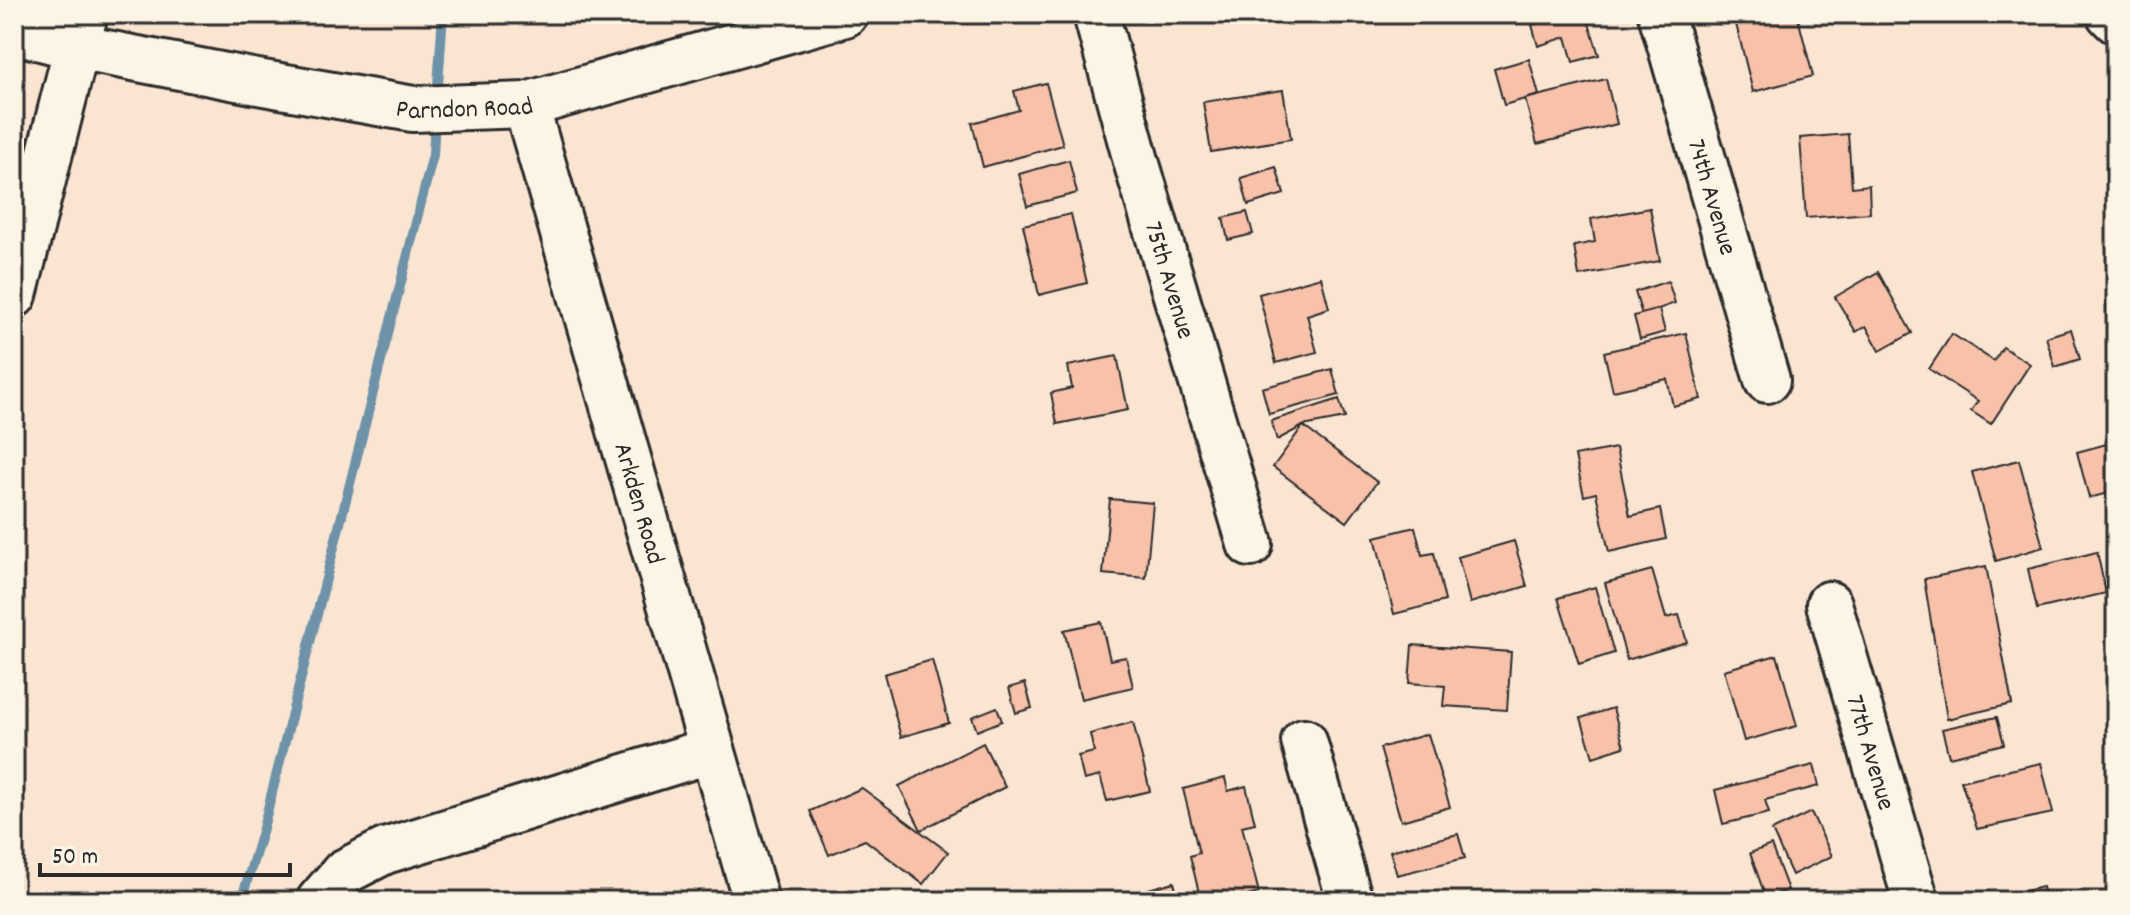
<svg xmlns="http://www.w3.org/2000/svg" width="2130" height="915" font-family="Dekko,sans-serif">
	<rect width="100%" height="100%" fill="#fae5d3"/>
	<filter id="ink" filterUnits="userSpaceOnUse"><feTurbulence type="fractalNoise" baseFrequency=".0125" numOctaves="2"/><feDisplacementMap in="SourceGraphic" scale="16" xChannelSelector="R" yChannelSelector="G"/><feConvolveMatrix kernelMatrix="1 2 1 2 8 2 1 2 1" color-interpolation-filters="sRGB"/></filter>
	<g filter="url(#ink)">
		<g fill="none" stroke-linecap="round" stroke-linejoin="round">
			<g stroke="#6e92a8" stroke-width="10">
				<polyline points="437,99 443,14"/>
				<polyline points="241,901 262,832 433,155 435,119"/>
			</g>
		</g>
		<g fill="#f7c1aa" stroke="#2b2b2b" stroke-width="2">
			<polygon points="1567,14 1586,14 1599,55 1573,62 1566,37 1538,46 1532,25"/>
			<polygon points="1761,14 1797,14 1813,76 1753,92 1735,20"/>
			<polygon points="1529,59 1539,95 1504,105 1494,69"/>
			<polygon points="1606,79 1617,124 1537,144 1525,99"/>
			<polygon points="1046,83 1063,145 983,167 972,123 1019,110 1014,91"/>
			<polygon points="1283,90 1291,139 1211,152 1203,102"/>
			<polygon points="1848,134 1852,187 1869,185 1870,213 1806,218 1800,138"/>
			<polygon points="1069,160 1077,193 1027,206 1019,174"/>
			<polygon points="1276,167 1284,194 1248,205 1241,178"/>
			<polygon points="1650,208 1660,261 1579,276 1574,246 1595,242 1591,219"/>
			<polygon points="1247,212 1253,234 1228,240 1223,218"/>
			<polygon points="1071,214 1087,283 1039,295 1023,225"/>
			<polygon points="1878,272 1912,333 1880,351 1866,326 1856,332 1835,297"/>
			<polygon points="1321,277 1329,308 1307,315 1317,352 1276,363 1259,294"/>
			<polygon points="1668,281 1675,303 1642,315 1635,292"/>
			<polygon points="2116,299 2116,343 2115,343 2106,301"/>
			<polygon points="1659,309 1665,332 1640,339 1634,316"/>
			<polygon points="2071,329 2080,359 2055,367 2046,337"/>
			<polygon points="1686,333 1701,399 1673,406 1667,379 1613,391 1604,352"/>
			<polygon points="1952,334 1994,361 2003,347 2030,364 1991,424 1971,411 1978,401 1929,369"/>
			<polygon points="1117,356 1128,410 1057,424 1051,393 1072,388 1068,366"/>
			<polygon points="1332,369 1339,395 1269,414 1262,388"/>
			<polygon points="1339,399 1345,418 1303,426 1277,440 1271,421"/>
			<polygon points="1303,426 1377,482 1347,522 1273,467"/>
			<polygon points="2114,442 2116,451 2116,491 2089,498 2077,452"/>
			<polygon points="1616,448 1630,516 1660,509 1666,539 1609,552 1596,493 1584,496 1575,456"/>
			<polygon points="2019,460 2043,547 1996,561 1972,472"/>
			<polygon points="1110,499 1153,503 1146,578 1103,574"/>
			<polygon points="1415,527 1422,555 1434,553 1445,601 1394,614 1375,537"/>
			<polygon points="1514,541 1527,586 1470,603 1458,557"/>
			<polygon points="2097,552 2106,593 2037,609 2028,569"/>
			<polygon points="1986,566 2012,704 1947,719 1924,579"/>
			<polygon points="1652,570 1666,618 1679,615 1687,642 1627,660 1605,583"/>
			<polygon points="1595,587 1614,653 1579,664 1558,598"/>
			<polygon points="1101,622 1110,660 1126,657 1133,687 1081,699 1064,630"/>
			<polygon points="1412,645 1511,652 1507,710 1443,706 1445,686 1409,683"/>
			<polygon points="1777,655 1797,726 1744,741 1724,670"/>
			<polygon points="932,660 949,723 901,737 884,674"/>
			<polygon points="1025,683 1032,708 1016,713 1009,688"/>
			<polygon points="997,707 1002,721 977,731 972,717"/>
			<polygon points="1613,708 1624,747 1593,757 1581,718"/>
			<polygon points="1997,717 2004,744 1949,757 1942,729"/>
			<polygon points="1133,722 1150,791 1107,801 1100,776 1084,780 1078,756 1094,752 1090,734"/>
			<polygon points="1428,734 1450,807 1401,821 1380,748"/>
			<polygon points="983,743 1005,787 921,830 899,786"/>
			<polygon points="2041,763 2053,813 1977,829 1961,781"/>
			<polygon points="1814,765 1819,786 1765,800 1769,813 1723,824 1715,790"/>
			<polygon points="1225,778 1228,791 1246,786 1255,823 1242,826 1259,893 1228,901 1201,901 1190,856 1199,853 1183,789"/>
			<polygon points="862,788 948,852 923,884 865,840 829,855 810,811"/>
			<polygon points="1811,812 1832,856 1792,875 1772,831"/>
			<polygon points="1458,834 1465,858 1397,875 1390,851"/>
			<polygon points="1771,845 1788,890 1766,898 1750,853"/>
			<polygon points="1174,882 1179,901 1143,901 1141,891"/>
			<polygon points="2042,887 2045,901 1983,901"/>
		</g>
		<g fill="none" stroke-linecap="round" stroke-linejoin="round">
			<g stroke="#2b2b2b" stroke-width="50">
				<g id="minor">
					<path id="s1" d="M1096 14 1136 161 1250 544"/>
					<path id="s2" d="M1661 14 1767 380"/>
					<polyline points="2109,14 2116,21"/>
					<path id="s3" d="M14 31 76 47 252 81 413 109 526 105 845 14"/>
					<path id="s4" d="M526 105 756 901"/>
					<polyline points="14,295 85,14"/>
					<path id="s5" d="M1829 604 1916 901"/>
					<polyline points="1304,741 1350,901"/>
					<polyline points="319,901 344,872 385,851 712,750"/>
				</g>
			</g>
			<use href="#minor" stroke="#fcf5e5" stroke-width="44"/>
		</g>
	</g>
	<g text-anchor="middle" stroke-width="6" stroke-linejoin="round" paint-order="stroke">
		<g font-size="26" fill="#2b2b2b" stroke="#fcf5e5">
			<text dy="9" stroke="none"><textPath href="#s3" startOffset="458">Parndon Road</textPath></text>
			<text dy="9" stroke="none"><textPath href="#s2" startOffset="190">74th Avenue</textPath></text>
			<text dy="9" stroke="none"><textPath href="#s1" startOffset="276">75th Avenue</textPath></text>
			<text dy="9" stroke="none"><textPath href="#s4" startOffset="414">Arkden Road</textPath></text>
			<text dy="9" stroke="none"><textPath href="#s5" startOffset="154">77th Avenue</textPath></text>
		</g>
	</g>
	<rect width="2130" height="915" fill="none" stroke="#fcf5e5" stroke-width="48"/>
	<rect x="24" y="24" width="2082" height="867" fill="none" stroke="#2b2b2b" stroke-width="3" filter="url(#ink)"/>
	<path d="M40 863v12h250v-12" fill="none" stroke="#2b2b2b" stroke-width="4"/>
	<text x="52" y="863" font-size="24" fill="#2b2b2b" stroke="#fcf5e5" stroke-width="6" paint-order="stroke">50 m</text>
</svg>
